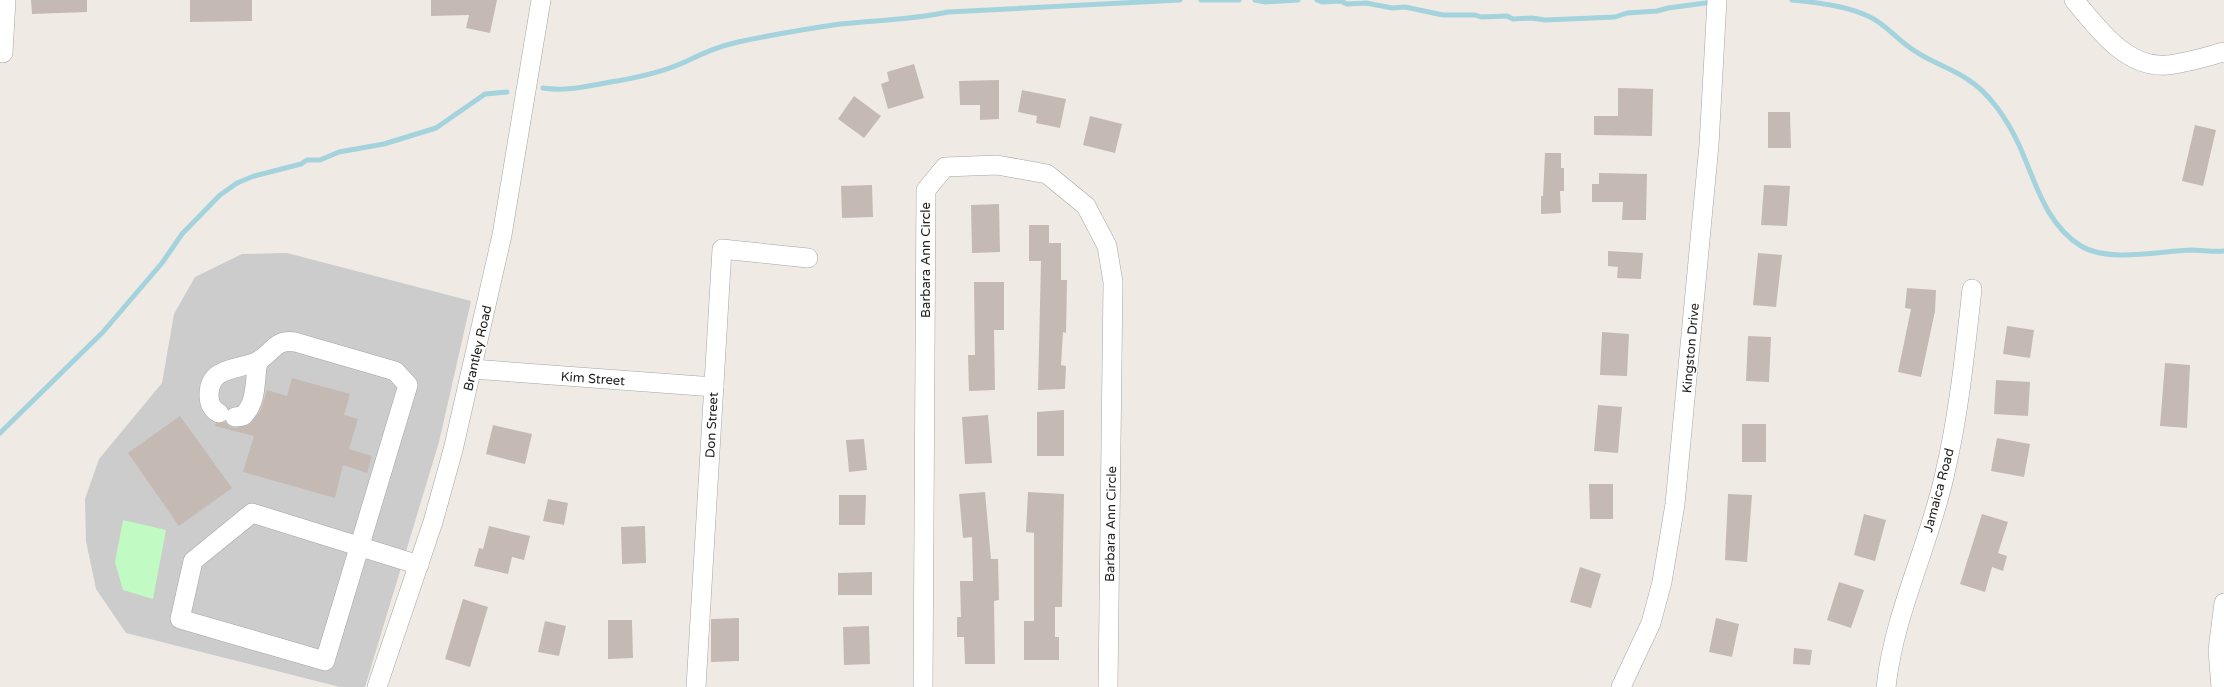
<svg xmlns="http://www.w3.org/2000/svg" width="2224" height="687" font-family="'Varela Round',sans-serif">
	<rect width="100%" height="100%" fill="#efebe4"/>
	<polygon fill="#ccc" points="287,253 471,301 439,442 365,687 340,687 126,633 96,589 86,541 85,499 99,459 162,383 174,314 195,277 242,254"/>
	<polygon fill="#c1fac2" points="123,520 166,530 153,599 123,590 115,562"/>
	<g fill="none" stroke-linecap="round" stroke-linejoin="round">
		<g stroke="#a4d3dd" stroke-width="5">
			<polyline points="1201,0 1239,0"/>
			<polyline points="1255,0 1265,2 1298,0"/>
			<polyline points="1317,0 1322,2 1341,1 1347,4 1366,3 1392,8 1405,7 1443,15 1475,15 1481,17 1507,16 1513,19 1532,18 1545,20 1615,17 1627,13 1657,11 1668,8 1713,2"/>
			<path d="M1792 0C1818 3 1844 5 1868 16 1884 23 1895 37 1909 47 1927 61 1949 67 1967 79 1990 93 2008 121 2019 145 2035 180 2045 224 2081 246 2109 263 2159 251 2191 250 2202 250 2213 252 2224 251"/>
			<path d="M543 88C570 92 591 85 617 81 640 77 666 71 687 61 703 53 720 46 738 42 771 35 806 29 840 24 876 20 912 20 948 12L1180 0"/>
			<polyline points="0,433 103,332 162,263 182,234 220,195 237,183 254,176 301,164 307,160 320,160 339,152 384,144 436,128 485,94 507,92"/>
		</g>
	</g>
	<g fill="#c4bab3">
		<polygon points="31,0 87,0 87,12 32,14"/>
		<polygon points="190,0 252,0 252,21 190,22"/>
		<polygon points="431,0 497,0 490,33 466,28 469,15 431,16"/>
		<polygon points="914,64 924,98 888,109 881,84 889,81 887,72"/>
		<polygon points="999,80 999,119 980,120 980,105 960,105 959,81"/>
		<polygon points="1618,88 1653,89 1652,136 1594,135 1594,116 1618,116"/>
		<polygon points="1022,90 1066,99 1060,128 1036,123 1037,116 1018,112"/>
		<polygon points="854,96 881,116 864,138 838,119"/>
		<polygon points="1768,112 1790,112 1791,148 1768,148"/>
		<polygon points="1090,116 1122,124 1115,153 1083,145"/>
		<polygon points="2195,125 2216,130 2203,186 2182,181"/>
		<polygon points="1545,153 1561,153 1561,168 1564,168 1564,191 1560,191 1561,213 1541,214 1541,196 1543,196"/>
		<polygon points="1599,173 1647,174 1646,220 1622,220 1623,202 1592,202 1592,184 1599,184"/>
		<polygon points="872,185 873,217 842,218 841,186"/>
		<polygon points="1764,185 1790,186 1787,226 1761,225"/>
		<polygon points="999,204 1000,252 972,253 971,205"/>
		<polygon points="1029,225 1049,225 1049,243 1061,243 1061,280 1067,280 1066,333 1063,332 1061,365 1066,366 1065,389 1038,390 1041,261 1029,261"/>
		<polygon points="1608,251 1643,253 1641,279 1617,278 1618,267 1608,266"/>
		<polygon points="1758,253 1782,255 1776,307 1753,305"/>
		<polygon points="974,282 1004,282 1004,330 994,330 995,390 969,391 968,355 975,355"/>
		<polygon points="1907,288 1936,290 1935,311 1921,377 1898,372 1911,309 1905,308"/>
		<polygon points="2007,326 2034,330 2030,358 2003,354"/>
		<polygon points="1602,332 1629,334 1627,376 1600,375"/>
		<polygon points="1748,336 1771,337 1769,382 1746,381"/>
		<polygon points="2165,363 2190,365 2187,428 2160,426"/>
		<polygon points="292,378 350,394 344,415 358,419 349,449 372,456 367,473 343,465 335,498 243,472 254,436 215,426 216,423 225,422 230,427 236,428 251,423 261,410 267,390 287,396"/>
		<polygon points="1996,380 2030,382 2028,416 1994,414"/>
		<polygon points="1598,405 1622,407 1618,453 1594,451"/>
		<polygon points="1064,410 1064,456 1037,456 1037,412"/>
		<polygon points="988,415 992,463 965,464 962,417"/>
		<polygon points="180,416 232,488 179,526 128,453"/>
		<rect x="1742" y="424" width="24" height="38"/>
		<polygon points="493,425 532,434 525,464 486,454"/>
		<polygon points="1997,438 2030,444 2024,477 1991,471"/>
		<polygon points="864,439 867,470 849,472 846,440"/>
		<polygon points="1589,484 1613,484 1613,519 1590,519"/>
		<polygon points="985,492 991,559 998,559 999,600 994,601 995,664 965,664 964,637 957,637 957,617 961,617 960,581 973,581 972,537 963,538 959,494"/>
		<polygon points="1028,492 1064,494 1062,607 1055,607 1055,637 1059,637 1059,660 1024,660 1024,621 1034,621 1034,533 1026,532"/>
		<polygon points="1728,494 1752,495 1747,562 1725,560"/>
		<polygon points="839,495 866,495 865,525 839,525"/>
		<polygon points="548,499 568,503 564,525 543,521"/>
		<polygon points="1864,514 1886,520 1875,561 1854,555"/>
		<polygon points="1982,514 2008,522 1998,553 2007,556 2003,571 1992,567 1985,592 1960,584"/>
		<polygon points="489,526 530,536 524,560 512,557 508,574 474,566 479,548 483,549"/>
		<polygon points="645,526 646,563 622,564 621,527"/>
		<polygon points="1580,567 1601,574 1591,608 1570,602"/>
		<polygon points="872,572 872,595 838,595 838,573"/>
		<polygon points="1839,582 1864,590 1851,628 1827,620"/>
		<polygon points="463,599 488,607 470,667 445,659"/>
		<polygon points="739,618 739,661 711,662 711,619"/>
		<polygon points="1716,618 1739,624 1732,657 1709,652"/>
		<polygon points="608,620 632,620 633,658 608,659"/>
		<polygon points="545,621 566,626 559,656 538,652"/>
		<polygon points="869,626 870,664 844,665 843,627"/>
		<polygon points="1794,648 1812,650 1810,665 1793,664"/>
	</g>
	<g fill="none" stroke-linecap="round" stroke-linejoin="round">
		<g stroke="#a5a5a5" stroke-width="20">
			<g id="minor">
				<path d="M2074 0C2097 27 2126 69 2167 65 2186 63 2205 57 2224 52"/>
				<polyline points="3,53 6,0"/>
				<polyline points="472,369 714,387"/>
				<path d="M219 413C212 410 209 403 209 395 209 367 236 370 256 362 273 354 273 339 295 342L395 371 408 385 325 661 180 619 193 561 252 513 419 565"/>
				<path d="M235 417 243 416C258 401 254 380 258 361"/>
				<polyline points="377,687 433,522 453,450 502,235 541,0"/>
				<polyline points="696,687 722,249 808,258"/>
				<polyline points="923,687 926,190 945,167 997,165 1047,174 1086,206 1107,246 1113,282 1108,687"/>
				<polyline points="1621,687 1651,623 1662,582 1675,504 1709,145 1717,0"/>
				<path d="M1886 687C1894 614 1928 548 1944 477 1959 415 1965 352 1972 289"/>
				<polyline points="2221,687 2218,650 2224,603"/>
			</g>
		</g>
		<use href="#minor" stroke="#fff" stroke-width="19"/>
	</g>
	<g text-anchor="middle" stroke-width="3" stroke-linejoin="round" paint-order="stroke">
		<g font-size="13" fill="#1e1e1e" stroke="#fff">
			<text transform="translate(925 260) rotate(-90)" y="5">Barbara Ann Circle</text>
			<text transform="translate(477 348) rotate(-77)" y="5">Brantley Road</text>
			<text transform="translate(1690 348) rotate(-85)" y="5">Kingston Drive</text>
			<text transform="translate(593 378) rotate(4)" y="5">Kim Street</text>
			<text transform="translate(711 425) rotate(-87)" y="5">Don Street</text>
			<text transform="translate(1938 490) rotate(-75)" y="5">Jamaica Road</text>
			<text transform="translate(1110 524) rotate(-89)" y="5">Barbara Ann Circle</text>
		</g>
	</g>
</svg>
